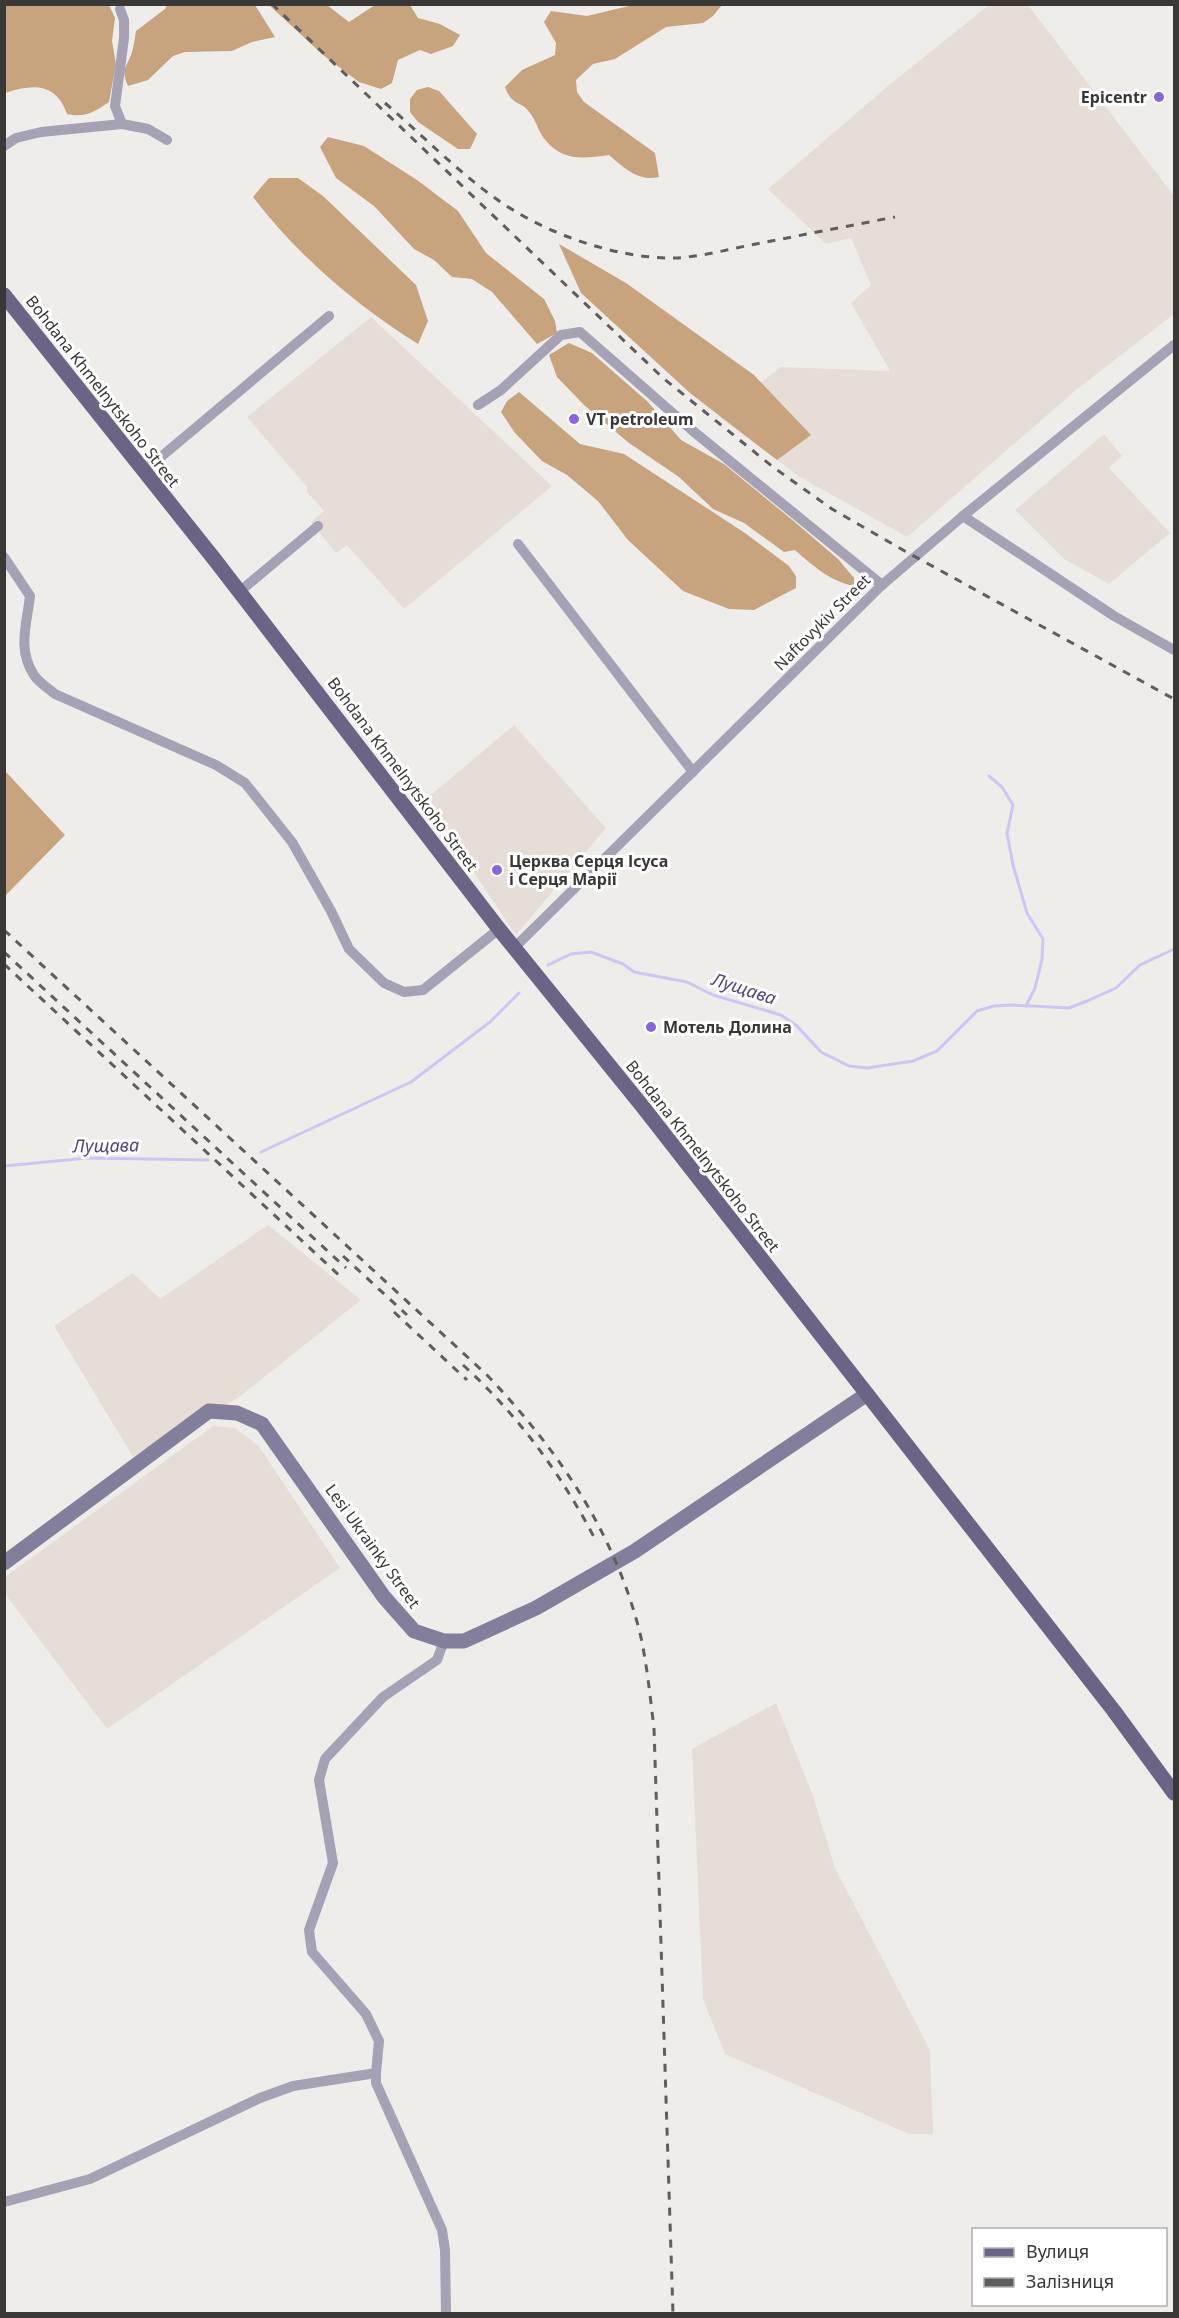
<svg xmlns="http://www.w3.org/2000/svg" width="1179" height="2318" font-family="'Noto Sans',sans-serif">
	<rect width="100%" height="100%" fill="#efedea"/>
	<g fill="#e6ded6">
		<polygon points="989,5 1028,5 1174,196 1174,314 1076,390 907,537 800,477 718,416 781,367 890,371 851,303 871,285 851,238 826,244 768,189 888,86"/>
		<polygon points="371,317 552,486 404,609 347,545 336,553 311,522 324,511 307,492 307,487 247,417"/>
		<polygon points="1104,434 1122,456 1109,468 1170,533 1109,584 1064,559 1015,510"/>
		<polygon points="514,725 606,828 516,935 425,800"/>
		<polygon points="268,1225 361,1300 238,1398 133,1457 54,1326 133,1273 160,1299"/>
		<polygon points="213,1426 235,1428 258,1445 340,1568 107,1729 5,1594 5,1577"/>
		<polygon points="776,1703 813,1796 835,1868 930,2050 933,2134 909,2134 725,2054 703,1999 692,1749"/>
	</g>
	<g fill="#c7a37e">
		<path d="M5 5H109L115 18 112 41 116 64 109 102C94 112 85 118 67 114 56 82 32 84 5 93Z"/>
		<path d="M167 5H255L275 37 252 42 232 51 185 52 173 56 148 80 128 86C120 68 127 68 132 52 134 45 135 38 136 31L165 9Z"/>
		<polygon points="269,5 327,5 349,22 375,5 410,5 418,18 440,24 460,35 453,46 431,54 420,50 398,60 392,83 381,89 359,82 323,55"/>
		<path d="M633 5H722L713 16 703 23 666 27 615 59 593 64 576 80 577 92 584 102 655 153 659 177C639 182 624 168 609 155 585 158 565 162 547 142 539 134 537 122 530 113 521 100 512 107 505 87L522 70 555 55 556 43 544 22 551 11 587 16Z"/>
		<polygon points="428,87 439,91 477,134 470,149 458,149 418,122 410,112 410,99 417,90"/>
		<polygon points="328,137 364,146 417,180 458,211 486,253 544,299 555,321 557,333 537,344 492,292 472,279 452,277 434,260 414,249 374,206 336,178 320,147"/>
		<path d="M269 178H298L323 196 416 285 428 321 418 344C358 307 296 254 253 197Z"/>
		<polygon points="559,244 626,283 754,375 811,435 777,460 690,393 581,293"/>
		<path d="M569 343 592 353 648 402 681 440 724 464 796 523 838 559 854 578V586C830 581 813 566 795 550L784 552 744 523 713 509 679 477 629 443 584 405 557 377 549 355Z"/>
		<polygon points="519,392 580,444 624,454 745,533 789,566 796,576 796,588 754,610 729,609 683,591 628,540 598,501 567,475 542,461 515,433 501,412 507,401"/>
		<polygon points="5,771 65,835 5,896"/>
	</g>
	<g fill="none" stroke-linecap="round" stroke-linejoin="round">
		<g stroke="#cec5f4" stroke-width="3">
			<polyline points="989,776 1002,787 1013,805 1007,833 1013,865 1027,913 1043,939 1042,959 1035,988 1026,1006"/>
			<polyline points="548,965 571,954 591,952 623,964 634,972 687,982 713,995 781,1015 797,1026 821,1052 849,1066 867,1068 913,1061 937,1051 977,1011 994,1006 1011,1005 1069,1008 1087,1001 1116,988 1140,965 1174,949"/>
			<polyline points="261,1152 411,1082 490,1022 519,993"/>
			<polyline points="4,1166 88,1158 208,1160"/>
		</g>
		<g stroke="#a6a2b6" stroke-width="10">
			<polyline points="120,9 124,20 124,38 115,106 122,124"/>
			<polyline points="4,146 16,138 41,132 122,124 148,129 167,140"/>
			<polyline points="478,405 501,390 561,335 580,332 693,431 882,585"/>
			<polyline points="144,471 329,316"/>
			<polyline points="963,516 1114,616 1174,650"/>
			<polyline points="518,544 693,772"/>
			<path d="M4 557 30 596C27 623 17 650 34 675 38 682 48 688 55 694L216 765 245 783 292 842 331 911 349 949 384 983 404 992 423 990 499 929"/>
			<polyline points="239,592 318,526"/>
			<polyline points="515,947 882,585 963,516 1174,345"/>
			<polyline points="376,2073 376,2083 442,2230 445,2250 446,2314"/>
			<polyline points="4,2202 90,2179 260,2098 293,2086 376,2073 379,2041 366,2014 312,1952 309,1930 333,1863 319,1780 325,1759 383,1697 437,1660 444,1641"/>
		</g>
		<polyline stroke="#837e9b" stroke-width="15" points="4,1563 209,1411 237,1413 262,1424 384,1597 414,1631 444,1641 464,1641 536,1608 635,1551 867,1394"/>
		<polyline stroke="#6b6487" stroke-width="15" points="4,295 215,560 499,929 643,1107 867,1394 1114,1711 1174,1793"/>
		<g stroke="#605e5d" stroke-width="3" stroke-dasharray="8 8" stroke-linecap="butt">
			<polyline points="272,4 663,378 773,467 832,509 903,550 1174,699"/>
			<path d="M385 103C421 134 457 171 495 198 543 233 616 259 675 258 701 257 729 249 756 244 802 235 848 226 895 217"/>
			<path d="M4 930 487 1375C558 1450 614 1531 640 1633 647 1664 650 1696 654 1728L673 2314"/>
			<polyline points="4,952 346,1268"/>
			<polyline points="4,964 342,1278"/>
			<polyline points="343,1256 407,1315"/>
			<polyline points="394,1312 467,1380"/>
			<path d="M463 1365C518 1415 562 1475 596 1541"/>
		</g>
	</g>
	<g fill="#8864df" stroke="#fff" stroke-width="2">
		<circle cx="1159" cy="97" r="6"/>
		<circle cx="574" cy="419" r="6"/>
		<circle cx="497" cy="870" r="6"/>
		<circle cx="651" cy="1027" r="6"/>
	</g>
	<g text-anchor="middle" stroke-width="6" stroke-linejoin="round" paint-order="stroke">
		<g font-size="16" font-weight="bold" fill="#393837" stroke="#fff" text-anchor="start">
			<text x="1147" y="103" text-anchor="end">Epicentr</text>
			<text x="586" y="425">VT petroleum</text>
			<text x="509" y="867">Церква Серця Ісуса<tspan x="509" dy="18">і Серця Марії</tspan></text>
			<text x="663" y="1033">Мотель Долина</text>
		</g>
		<g font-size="16" fill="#393837" stroke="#fff">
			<text transform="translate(103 391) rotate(52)" y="6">Bohdana Khmelnytskoho Street</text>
			<text transform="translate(822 622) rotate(-45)" y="6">Naftovykiv Street</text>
			<text transform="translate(403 774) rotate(53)" y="6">Bohdana Khmelnytskoho Street</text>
			<text transform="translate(703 1156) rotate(52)" y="6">Bohdana Khmelnytskoho Street</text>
			<text transform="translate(373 1546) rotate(54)" y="6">Lesi Ukrainky Street</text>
		</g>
		<g font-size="18" font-style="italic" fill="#53457f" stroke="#fff">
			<text transform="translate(744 989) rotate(18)" y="6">Лущава</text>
			<text transform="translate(106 1146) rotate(-1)" y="6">Лущава</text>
		</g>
	</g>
	<rect width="1179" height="2318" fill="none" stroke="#393837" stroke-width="12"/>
	<rect x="972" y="2228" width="195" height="78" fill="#ffffff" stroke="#b0afaf" stroke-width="1.5"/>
	<rect x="984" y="2248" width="30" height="9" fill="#6b6487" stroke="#b0afaf" stroke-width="1.5"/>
	<text x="1026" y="2258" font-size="18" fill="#393837">Вулиця</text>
	<rect x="984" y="2278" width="30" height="9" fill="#605e5d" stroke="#b0afaf" stroke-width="1.5"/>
	<text x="1026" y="2288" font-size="18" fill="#393837">Залізниця</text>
</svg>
